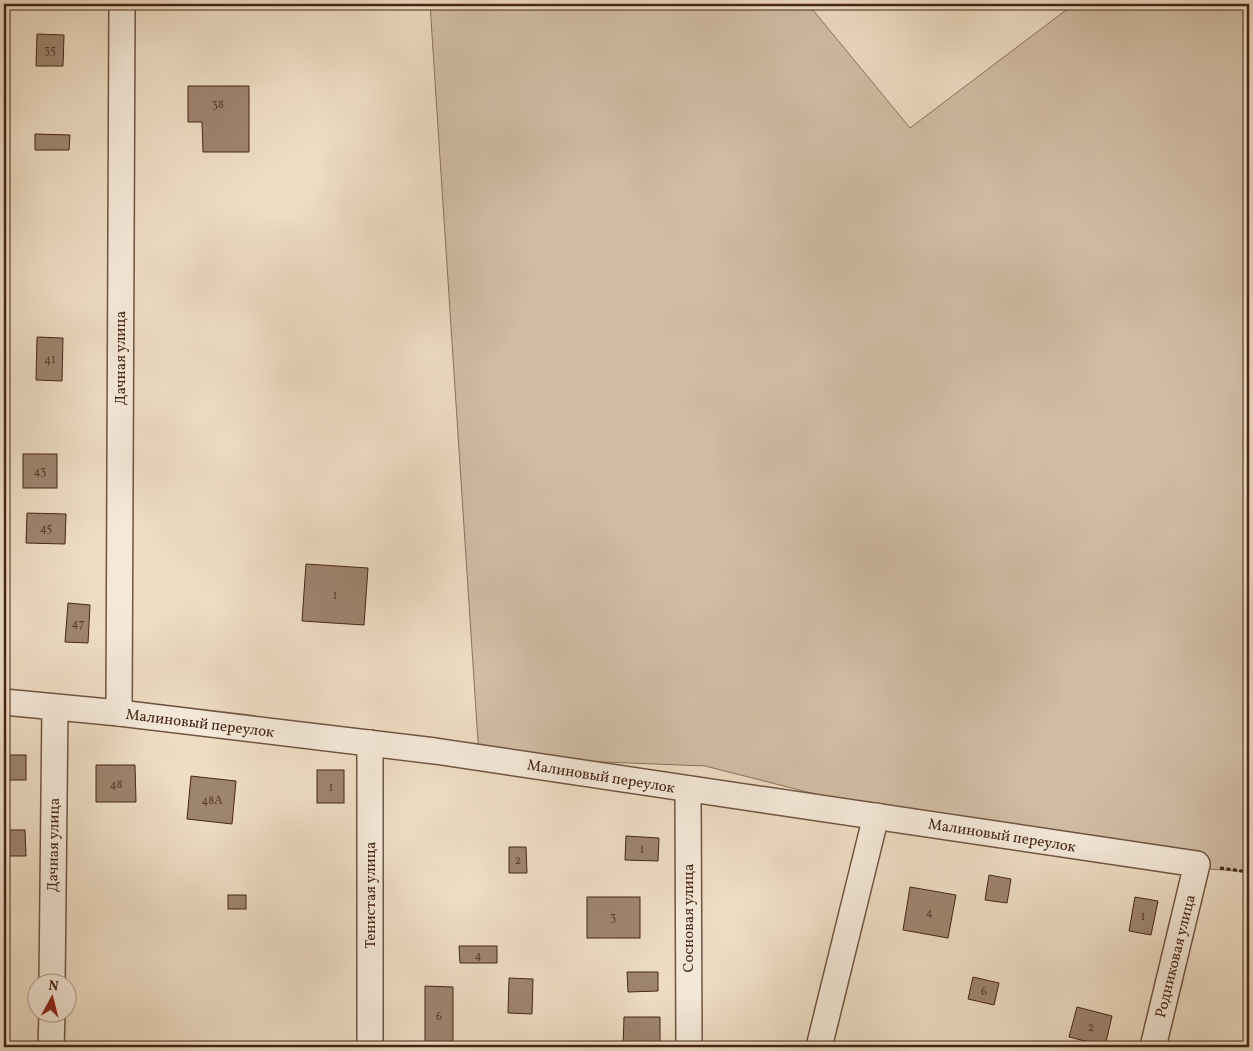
<svg xmlns="http://www.w3.org/2000/svg" width="1253" height="1051" font-family="Vollkorn,serif">
	<rect width="100%" height="100%" fill="#eeddc4"/>
	<filter id="stains"><feTurbulence type="fractalNoise" baseFrequency=".004" numOctaves="4"/><feColorMatrix values="0 0 0 0 .2 0 0 0 0 .09 0 0 0 0 .02 0 0 0 .5 -.17"/></filter>
	<radialGradient id="worn" r=".72"><stop offset=".6" stop-color="#630" stop-opacity="0"/><stop offset="1" stop-color="#630" stop-opacity=".3"/></radialGradient>
	<polygon fill="#d2bea6" stroke="#8c725e" points="430,4 808,4 910,128 1074,4 1245,4 1249,8 1249,872 1067,858 705,766 479,757"/>
	<g fill="#9e8570" stroke="#472615">
		<polygon points="37,34 64,35 63,66 36,66"/>
		<polygon points="188,86 249,86 249,152 203,152 202,122 188,122"/>
		<polygon points="35,134 70,135 69,150 35,150"/>
		<polygon points="37,337 63,338 62,381 36,380"/>
		<rect x="23" y="454" width="34" height="34"/>
		<polygon points="27,513 66,514 65,544 26,543"/>
		<polygon points="306,564 368,568 364,625 302,621"/>
		<polygon points="68,603 90,605 88,643 65,642"/>
		<rect x="4" y="755" width="22" height="25"/>
		<polygon points="96,765 135,765 136,802 96,802"/>
		<rect x="317" y="770" width="27" height="33"/>
		<polygon points="191,776 236,781 232,824 187,819"/>
		<polygon points="4,830 25,830 26,856 4,856"/>
		<polygon points="626,836 659,838 658,861 625,860"/>
		<polygon points="509,847 526,847 527,873 509,873"/>
		<polygon points="989,875 1011,879 1007,903 985,900"/>
		<polygon points="910,887 956,895 948,938 903,930"/>
		<rect x="228" y="895" width="18" height="14"/>
		<rect x="587" y="897" width="53" height="41"/>
		<polygon points="1135,897 1158,901 1151,935 1129,931"/>
		<polygon points="459,946 497,946 497,963 460,963"/>
		<polygon points="627,972 658,972 658,991 628,992"/>
		<polygon points="973,977 999,983 994,1005 968,999"/>
		<polygon points="509,978 533,979 532,1014 508,1013"/>
		<polygon points="425,986 453,987 453,1046 425,1046"/>
		<polygon points="1077,1007 1112,1016 1105,1046 1069,1037"/>
		<polygon points="624,1017 660,1017 660,1047 623,1047"/>
	</g>
	<g fill="none" stroke-linecap="round" stroke-linejoin="round">
		<g stroke="#715441" stroke-width="28">
			<g id="street">
				<polyline points="4,702 119,713 435,751 1197,864 1153,1047"/>
				<polyline points="119,713 122,4"/>
				<polyline points="370,743 370,1047"/>
				<polyline points="688,789 689,1047"/>
				<polyline points="52,984 55,707"/>
				<polyline points="51,1047 52,1014"/>
				<polyline points="819,1047 876,816"/>
			</g>
		</g>
		<polyline stroke="#472615" stroke-width="3" stroke-dasharray="4 2.5" stroke-linecap="butt" points="1220,868 1249,872"/>
		<use href="#street" stroke="#f4e9d9" stroke-width="25"/>
	</g>
	<g text-anchor="middle" stroke-width="4" stroke-linejoin="round" paint-order="stroke">
		<g font-size="12" fill="#5d3e2c">
			<text x="50" y="54">35</text>
			<text x="218" y="108">38</text>
			<text x="50" y="363">41</text>
			<text x="40" y="475">43</text>
			<text x="46" y="532">45</text>
			<text x="335" y="599">1</text>
			<text x="78" y="627">47</text>
			<text x="116" y="788">48</text>
			<text x="331" y="791">1</text>
			<text x="212" y="804">48А</text>
			<text x="642" y="853">1</text>
			<text x="518" y="864">2</text>
			<text x="929" y="916">4</text>
			<text x="1143" y="920">1</text>
			<text x="613" y="921">3</text>
			<text x="478" y="959">4</text>
			<text x="984" y="995">6</text>
			<text x="439" y="1020">6</text>
			<text x="1091" y="1031">2</text>
		</g>
		<g font-size="15" fill="#472615" stroke="#f4e9d9">
			<text transform="translate(120 358) rotate(-90)" y="5">Дачная улица</text>
			<text transform="translate(200 723) rotate(7)" y="5">Малиновый переулок</text>
			<text transform="translate(601 776) rotate(9)" y="5">Малиновый переулок</text>
			<text transform="translate(1002 835) rotate(9)" y="5">Малиновый переулок</text>
			<text transform="translate(53 845) rotate(-89)" y="5">Дачная улица</text>
			<text transform="translate(370 895) rotate(-90)" y="5">Тенистая улица</text>
			<text transform="translate(688 918) rotate(-90)" y="5">Сосновая улица</text>
			<text transform="translate(1175 956) rotate(-76)" y="5">Родниковая улица</text>
		</g>
	</g>
	<rect width="1253" height="1051" fill="none" stroke="#eeddc4" stroke-width="20"/>
	<rect x="5" y="5" width="1243" height="1041" fill="none" stroke="#472615" stroke-width="2.5"/>
	<rect x="10" y="10" width="1233" height="1031" fill="none" stroke="#472615"/>
	<g transform="translate(52 998) rotate(7)"><circle r="24" fill="#f4e9d9" stroke="#af9b8b"/>
	<path d="M0-4L9 19L0 12L-9 19Z" fill="#8f2418"/>
	<text y="-8" font-size="14" font-weight="bold" text-anchor="middle" fill="#472615">N</text>
	</g>
	<rect width="100%" height="100%" filter="url(#stains)"/>
	<rect width="100%" height="100%" fill="url(#worn)"/>
</svg>
